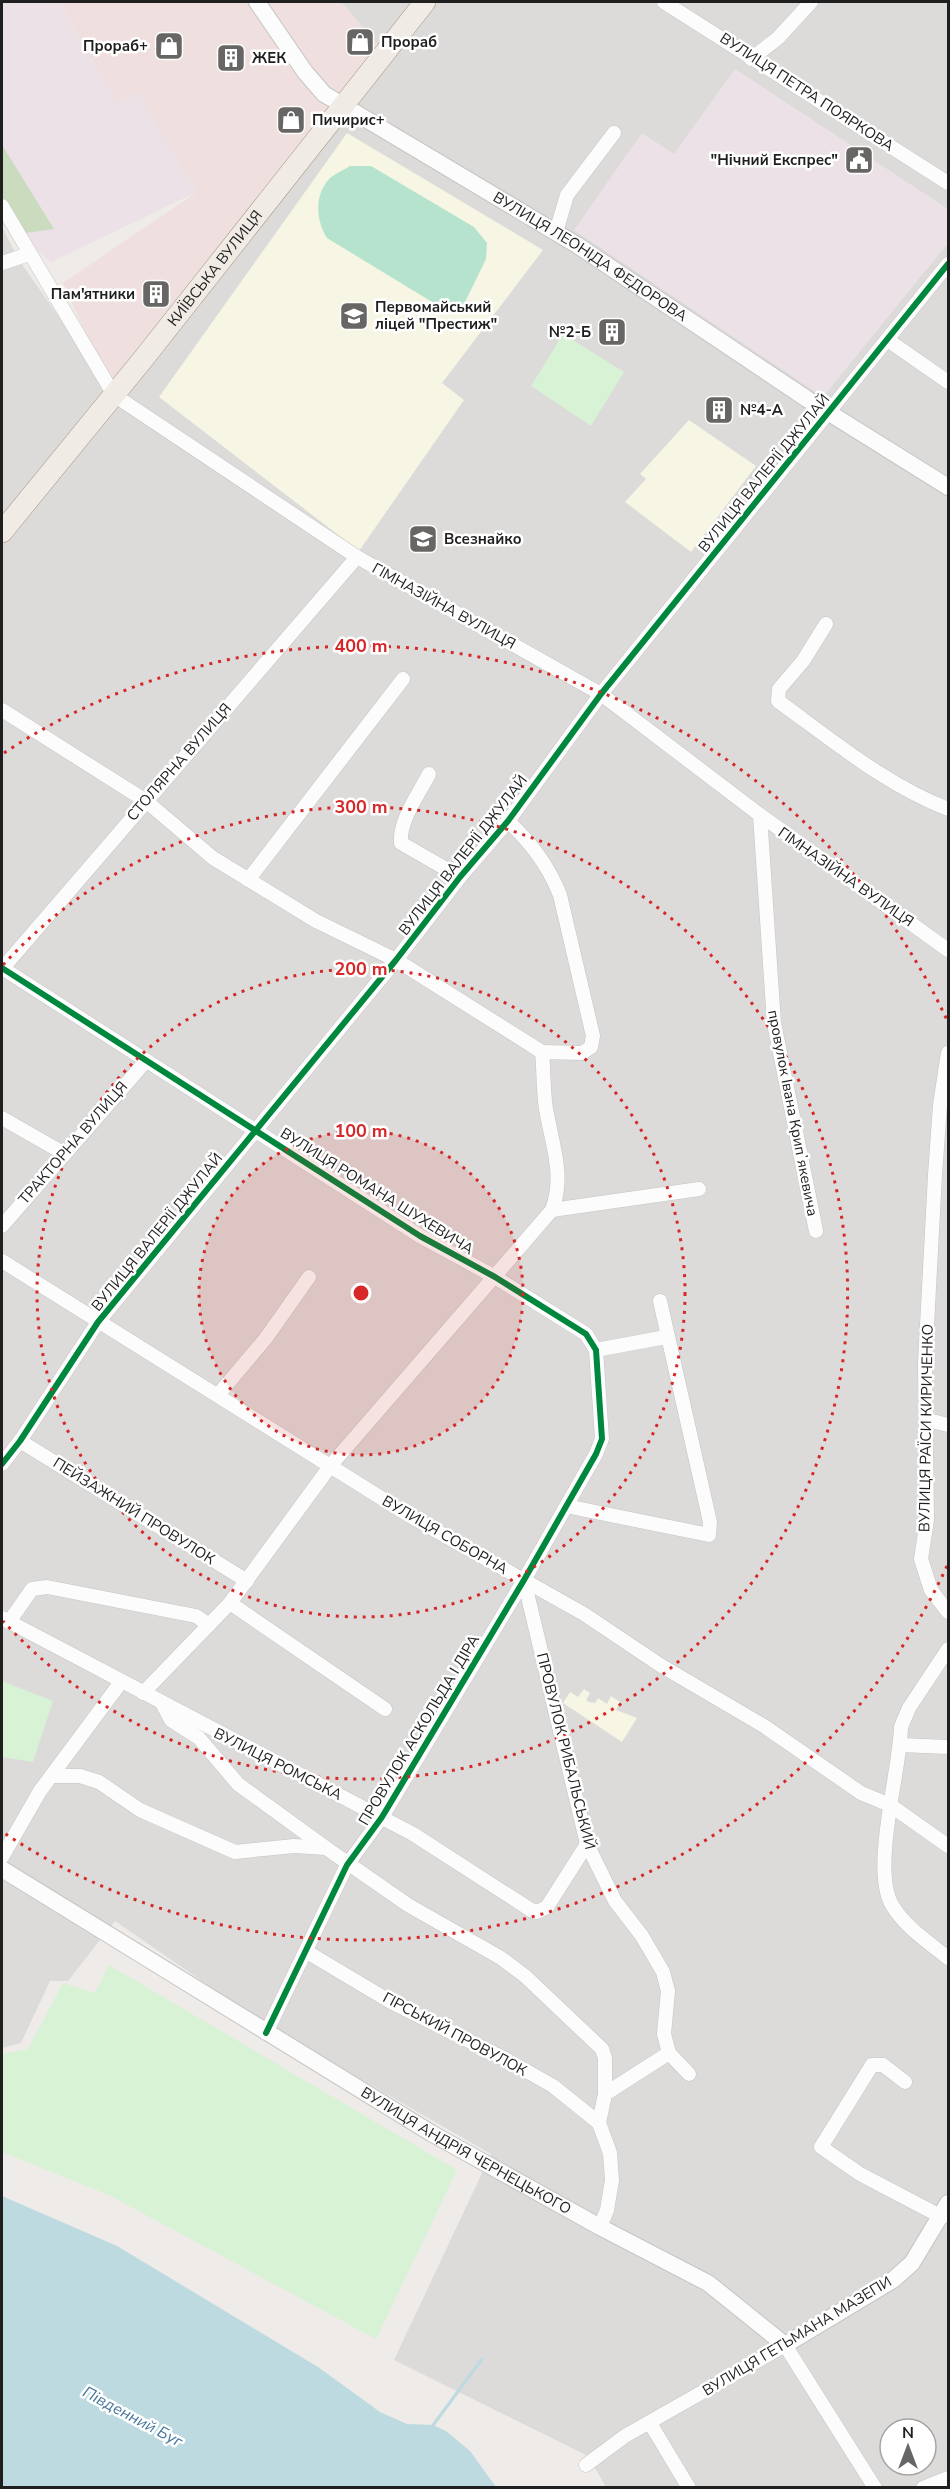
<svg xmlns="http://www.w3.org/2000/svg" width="950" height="2489" font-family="'Nunito Sans',sans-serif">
	<rect width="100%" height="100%" fill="#eeebe8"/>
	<path fill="#dddbd9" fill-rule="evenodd" d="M341 2H948V2487H606L588 2456 394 2360 491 2154 263 2023 115 1921 68 1981H50L21 2043 2 2048V227L19 260 114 395 381 49ZM890 2429H926V2465H890Z"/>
	<polygon fill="#efdfde" points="66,2 341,2 381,49 114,395 63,283 197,192 137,92 117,103 61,6"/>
	<g fill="#ebe1e7">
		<polygon points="2,2 66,2 61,7 117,103 138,92 197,192 51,262 18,234 2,206"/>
		<polygon points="735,69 948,209 948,243 823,397 574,230 642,133 674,154"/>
	</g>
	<g fill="#f7f5e4">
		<polygon points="347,133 543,250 442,383 464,400 359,551 159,397"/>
		<polygon points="689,420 756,466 691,552 625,502 646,479 640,474"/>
		<polygon points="584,1689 590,1693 586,1700 589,1702 595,1703 598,1698 607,1704 611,1696 620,1702 616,1710 637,1718 622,1742 563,1703 570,1692 578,1697"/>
	</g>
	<polygon fill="#cadbbe" points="2,145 54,229 18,234 2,206"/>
	<g fill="#d7f2d5">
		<polygon points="563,334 624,372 591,426 531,386"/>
		<polygon points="2,1681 53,1701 33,1762 2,1757"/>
		<polygon points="109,1965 457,2170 376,2339 111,2196 2,2152 2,2054 28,2049 63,1983 95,1993"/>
	</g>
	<path fill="#b5e3cd" d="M350 166H371L474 227 487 243 486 259 464 304 453 308 437 305 327 238C316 220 314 196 329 179 334 174 344 170 350 166Z"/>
	<polygon fill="#bcdae0" points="2,2196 117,2246 318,2367 380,2412 407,2424 433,2425 446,2431 470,2451 496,2487 2,2487"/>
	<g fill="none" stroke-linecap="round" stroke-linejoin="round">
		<polyline stroke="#bcdae0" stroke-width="3" points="431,2428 482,2359"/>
		<g stroke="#c6c5c4" stroke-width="15">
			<g id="minor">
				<polyline points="664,2 948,183"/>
				<polyline points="751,59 778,38 811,2"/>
				<polyline points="2,206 114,395 357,557 601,694 760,815 948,950"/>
				<polyline points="556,232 567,195 614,133"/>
				<polyline points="2,263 29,254"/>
				<polyline points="889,341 948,382"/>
				<path d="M826 624 803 661 779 689 778 701C832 740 886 785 948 809"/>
				<polyline points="2,710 146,801 213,858 316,921 396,960 542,1052"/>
				<path d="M429 774C419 794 399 820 401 843L460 877"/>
				<polyline points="760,815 774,1023 816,1231"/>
				<path d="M508 821C531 843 548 865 560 895L593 1036 591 1047 582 1053 542 1052"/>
				<polyline points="248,880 403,679"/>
				<polyline points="2,968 420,1236 495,1277 586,1334 596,1350 602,1439 596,1454 524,1580 382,1817 347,1865 266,2033"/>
				<polyline points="2,969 357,557"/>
				<polyline points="948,1053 940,1105 935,1175 925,1363 927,1520 921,1559 931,1590 948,1612"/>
				<polyline points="2,1118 65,1154"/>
				<polyline points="552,1210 699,1189"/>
				<polyline points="2,1226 146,1061"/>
				<polyline points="2,1261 410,1516 584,1614 660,1665 764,1726 861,1793 890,1805 948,1846"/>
				<polyline points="596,1350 666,1337"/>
				<polyline points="218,1395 266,1338 309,1277"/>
				<polyline points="928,1420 948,1425"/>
				<polyline points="20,1441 247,1581"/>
				<polyline points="2,1464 20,1441 98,1322 396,960 460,877 508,821 601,694 948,264"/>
				<polyline points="566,1506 709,1535 710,1522 660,1301"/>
				<polyline points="524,1580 587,1844 615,1901 642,1936 663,1972 668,1991 664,2034 669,2053 689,2074"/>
				<polyline points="230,1603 385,1709"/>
				<polyline points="2,1618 413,1834 531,1910 537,1912 547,1907 587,1844"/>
				<polyline points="9,1622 32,1589 47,1587 196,1616 209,1625"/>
				<path d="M948 1649 909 1708 901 1727C900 1771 871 1869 892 1905 905 1927 928 1942 948 1958"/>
				<path d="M143 1693 230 1603 331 1465 552 1210C565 1176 552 1144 546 1109 543 1090 544 1071 542 1052"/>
				<polyline points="162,1703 171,1720 199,1738 238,1784 326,1848"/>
				<polyline points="900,1745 948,1747"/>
				<polyline points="51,1776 80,1776 99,1782 140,1810 235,1852 294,1846 326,1848 408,1905 501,1958 525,1976 602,2049 605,2058 605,2094"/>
				<polyline points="2,1857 40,1791 121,1682"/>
				<polyline points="307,1952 391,2002 507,2060 553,2086 599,2123"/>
				<polyline points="905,2082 883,2065 872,2065 821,2147 860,2174 942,2217"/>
				<polyline points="600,2227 607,2210 612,2180 610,2153 599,2123 605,2094 669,2053"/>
				<polyline points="650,2423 689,2488"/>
				<polyline points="586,2465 625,2436 785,2345 875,2488"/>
				<polyline points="923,2488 948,2478"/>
			</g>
		</g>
		<g stroke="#c6c5c4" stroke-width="18">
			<g id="tertiary">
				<path id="s1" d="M257 2 305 72 324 94 577 245 807 399 948 487"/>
				<path id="s2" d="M2 1869 431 2133 600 2227 708 2283 785 2345 893 2280 912 2263 948 2203"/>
			</g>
		</g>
		<g stroke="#a49885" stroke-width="22">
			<g id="primary">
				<path id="s3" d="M2 532 144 358 425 2"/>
			</g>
		</g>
		<use href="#minor" stroke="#fcfcfc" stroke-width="14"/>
		<use href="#tertiary" stroke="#fcfcfc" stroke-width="16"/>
		<use href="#primary" stroke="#f1ebe5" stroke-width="21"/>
		<g stroke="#fff" stroke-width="10">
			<g id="cycleway">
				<polyline points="2,968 420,1236 495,1277 586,1334 596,1350 602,1439 596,1454 524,1580 382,1817 347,1865 266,2033"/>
				<polyline points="2,1464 20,1441 98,1322 396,960 460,877 508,821 601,694 948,264"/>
			</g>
		</g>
		<use href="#cycleway" stroke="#00873e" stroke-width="6"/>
	</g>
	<circle cx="361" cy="1293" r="162" fill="#d62828" fill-opacity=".12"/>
	<g fill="none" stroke="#d62828" stroke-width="3" stroke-dasharray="3 6">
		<circle cx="361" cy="1293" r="162"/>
		<circle cx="361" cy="1293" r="324"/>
		<path d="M3 965A486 486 0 1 1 3 1621"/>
		<path d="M947 1566A647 647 0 0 1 4 1833M4 753A647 647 0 0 1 947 1020"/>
	</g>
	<defs>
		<g id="shop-square" transform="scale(1.5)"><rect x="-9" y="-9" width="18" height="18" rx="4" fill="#676665" stroke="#fff"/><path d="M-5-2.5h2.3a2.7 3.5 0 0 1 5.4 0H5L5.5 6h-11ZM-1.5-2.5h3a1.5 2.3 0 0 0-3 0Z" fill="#fff"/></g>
		<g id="building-square" transform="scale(1.5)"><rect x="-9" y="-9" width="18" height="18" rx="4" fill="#676665" stroke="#fff"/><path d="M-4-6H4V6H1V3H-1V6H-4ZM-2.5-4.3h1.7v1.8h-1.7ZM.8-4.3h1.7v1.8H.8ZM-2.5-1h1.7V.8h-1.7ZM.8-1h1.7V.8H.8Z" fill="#fff"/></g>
		<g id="civic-square" transform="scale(1.5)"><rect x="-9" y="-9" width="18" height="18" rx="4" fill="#676665" stroke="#fff"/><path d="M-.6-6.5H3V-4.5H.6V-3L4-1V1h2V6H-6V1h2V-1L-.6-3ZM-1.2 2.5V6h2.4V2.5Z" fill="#fff"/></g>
		<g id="school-square" transform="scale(1.5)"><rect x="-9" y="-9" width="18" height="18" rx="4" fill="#676665" stroke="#fff"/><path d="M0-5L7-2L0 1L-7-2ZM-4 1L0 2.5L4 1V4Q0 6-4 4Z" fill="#fff"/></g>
	</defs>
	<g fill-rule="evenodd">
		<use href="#shop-square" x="360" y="42"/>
		<use href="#shop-square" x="169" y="46"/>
		<use href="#building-square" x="231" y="58"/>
		<use href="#shop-square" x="291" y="120"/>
		<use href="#civic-square" x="859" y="160"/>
		<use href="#building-square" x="156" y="294"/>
		<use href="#school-square" x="354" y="316"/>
		<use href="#building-square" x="612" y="332"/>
		<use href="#building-square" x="719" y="410"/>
		<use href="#school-square" x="423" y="539"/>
	</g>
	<g text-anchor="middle" stroke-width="5" stroke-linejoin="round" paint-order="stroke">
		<g font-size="15" font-weight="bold" fill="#1f1f1f" stroke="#fff" text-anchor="start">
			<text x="381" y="47">Прораб</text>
			<text x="148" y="51" text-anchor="end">Прораб+</text>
			<text x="252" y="63">ЖЕК</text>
			<text x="312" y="125">Пичирис+</text>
			<text x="838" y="165" text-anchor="end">"Нічний Експрес"</text>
			<text x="135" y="299" text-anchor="end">Пам'ятники</text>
			<text x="375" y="312">Первомайський<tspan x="375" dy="17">ліцей "Престиж"</tspan></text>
			<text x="591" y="337" text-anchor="end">№2-Б</text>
			<text x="740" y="415">№4-А</text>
			<text x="444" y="544">Всезнайко</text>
		</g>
		<g font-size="15" fill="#1f1f1f" stroke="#fff">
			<text transform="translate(807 92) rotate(33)" y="5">ВУЛИЦЯ ПЕТРА ПОЯРКОВА</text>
			<text dy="5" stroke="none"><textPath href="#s1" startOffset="426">ВУЛИЦЯ ЛЕОНІДА ФЕДОРОВА</textPath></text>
			<text dy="5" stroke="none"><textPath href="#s3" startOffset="339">КИЇВСЬКА ВУЛИЦЯ</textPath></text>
			<text transform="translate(764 473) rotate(-51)" y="5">ВУЛИЦЯ ВАЛЕРІЇ ДЖУЛАЙ</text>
			<text transform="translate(444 606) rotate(29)" y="5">ГІМНАЗІЙНА ВУЛИЦЯ</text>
			<text transform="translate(179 762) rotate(-49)" y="5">СТОЛЯРНА ВУЛИЦЯ</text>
			<text transform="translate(463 855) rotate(-52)" y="5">ВУЛИЦЯ ВАЛЕРІЇ ДЖУЛАЙ</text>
			<text transform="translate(846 877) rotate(35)" y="5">ГІМНАЗІЙНА ВУЛИЦЯ</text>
			<text transform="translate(793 1113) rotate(79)" y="5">провулок Івана Крипʼякевича</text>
			<text transform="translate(73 1143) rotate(-49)" y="5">ТРАКТОРНА ВУЛИЦЯ</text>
			<text transform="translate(377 1191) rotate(32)" y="5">ВУЛИЦЯ РОМАНА ШУХЕВИЧА</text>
			<text transform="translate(157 1232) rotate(-51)" y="5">ВУЛИЦЯ ВАЛЕРІЇ ДЖУЛАЙ</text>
			<text transform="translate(926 1428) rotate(-89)" y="5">ВУЛИЦЯ РАЇСИ КИРИЧЕНКО</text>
			<text transform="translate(134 1511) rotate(32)" y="5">ПЕЙЗАЖНИЙ ПРОВУЛОК</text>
			<text transform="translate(445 1535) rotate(30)" y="5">ВУЛИЦЯ СОБОРНА</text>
			<text transform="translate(419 1730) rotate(-59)" y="5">ПРОВУЛОК АСКОЛЬДА І ДІРА</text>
			<text transform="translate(566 1751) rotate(76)" y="5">ПРОВУЛОК РИБАЛЬСЬКИЙ</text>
			<text transform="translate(278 1764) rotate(27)" y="5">ВУЛИЦЯ РОМСЬКА</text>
			<text transform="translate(455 2034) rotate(28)" y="5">ГІРСЬКИЙ ПРОВУЛОК</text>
			<text dy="5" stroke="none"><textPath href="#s2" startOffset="543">ВУЛИЦЯ АНДРІЯ ЧЕРНЕЦЬКОГО</textPath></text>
			<text transform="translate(797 2336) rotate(-31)" y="5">ВУЛИЦЯ ГЕТЬМАНА МАЗЕПИ</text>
		</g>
		<g font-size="16" font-style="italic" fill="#47779d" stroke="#fff">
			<text transform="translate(133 2416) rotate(28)" y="6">Південний Буг</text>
		</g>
	</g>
	<circle cx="361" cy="1293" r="9" fill="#d62828" stroke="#fff" stroke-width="3"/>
	<g font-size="18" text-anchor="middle" font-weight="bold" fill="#d62828" stroke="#fff" stroke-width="5" stroke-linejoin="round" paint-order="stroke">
		<text x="361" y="652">400 m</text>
		<text x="361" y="813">300 m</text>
		<text x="361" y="975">200 m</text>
		<text x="361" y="1137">100 m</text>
	</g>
	<rect width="950" height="2489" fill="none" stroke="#1f1f1f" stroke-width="6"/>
	<g transform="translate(908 2447)"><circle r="28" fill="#ffffff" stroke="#a5a5a5" stroke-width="1.5"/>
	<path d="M0-4.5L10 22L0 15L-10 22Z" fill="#676665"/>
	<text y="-9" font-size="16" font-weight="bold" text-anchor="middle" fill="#1f1f1f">N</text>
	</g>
</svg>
